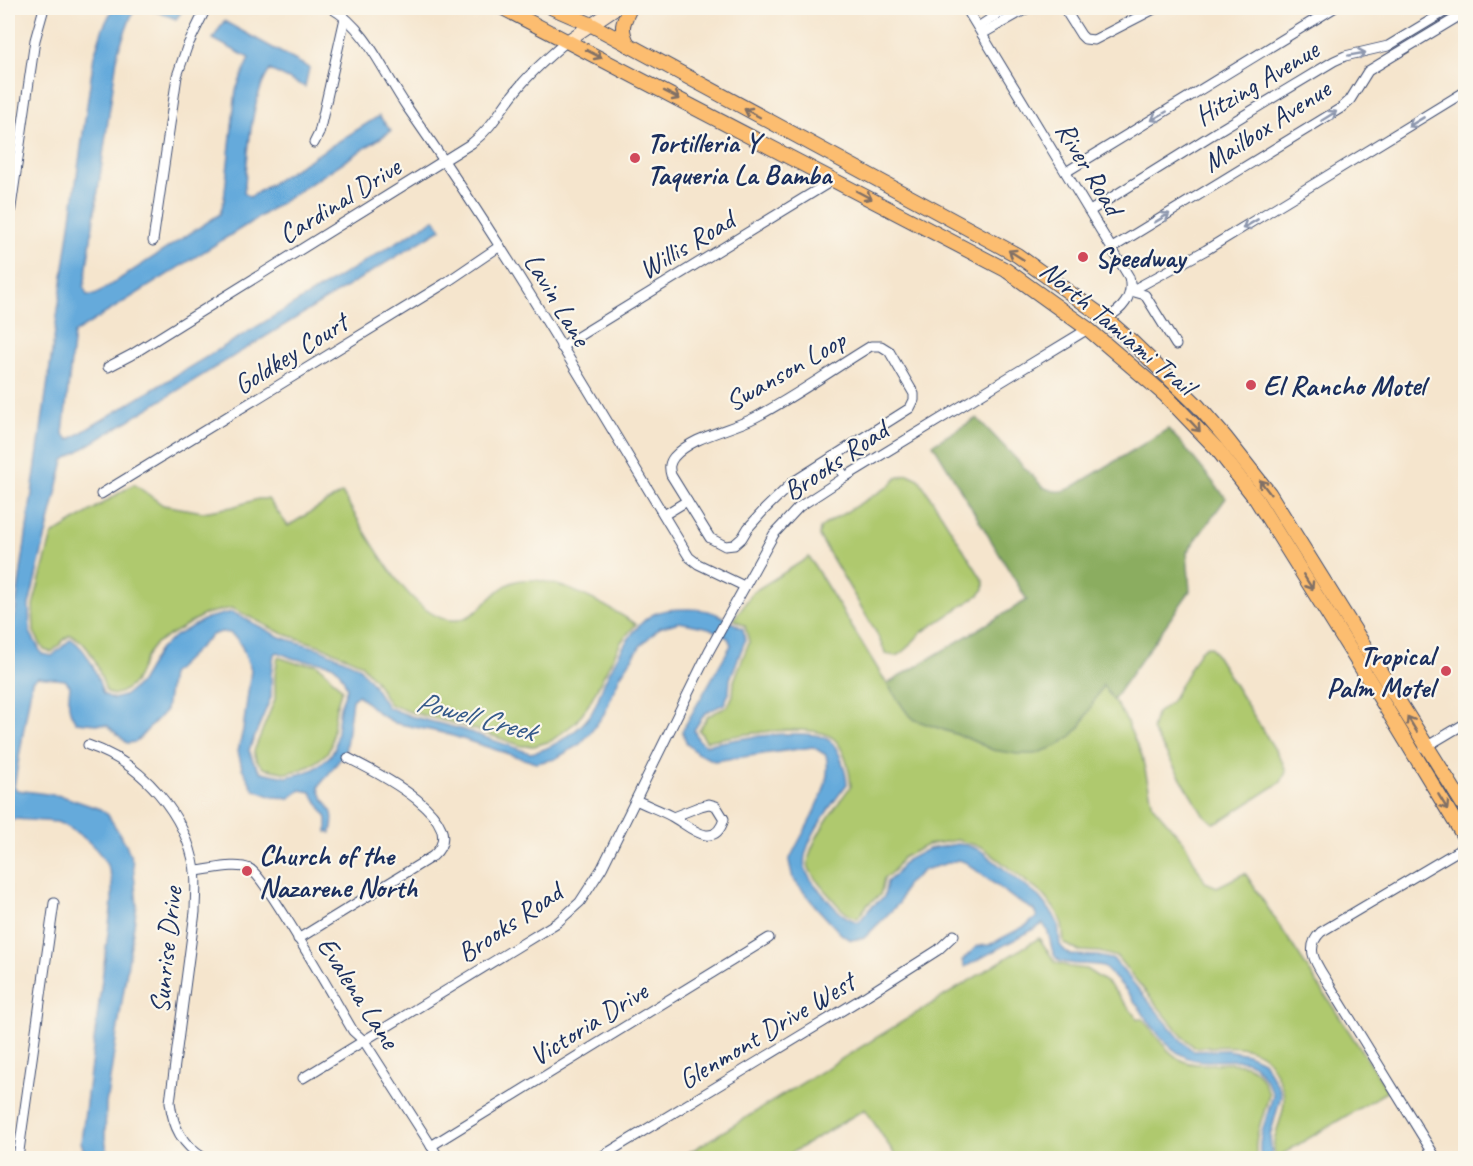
<svg xmlns="http://www.w3.org/2000/svg" width="1473" height="1166" font-family="Caveat,sans-serif">
	<rect width="100%" height="100%" fill="#fbf7ec"/>
	<filter id="ink" filterUnits="userSpaceOnUse"><feTurbulence type="fractalNoise" baseFrequency=".0167" numOctaves="2"/><feDisplacementMap in="SourceGraphic" scale="12" xChannelSelector="R" yChannelSelector="G"/><feConvolveMatrix kernelMatrix="1 2 1 2 8 2 1 2 1" color-interpolation-filters="sRGB"/></filter>
	<filter id="wash" filterUnits="userSpaceOnUse"><feTurbulence type="fractalNoise" baseFrequency=".008" numOctaves="4" result="noise"/><feDisplacementMap in="SourceGraphic" scale="24" xChannelSelector="R" yChannelSelector="G"/><feGaussianBlur stdDeviation="1.35" result="paint"/><feColorMatrix in="noise" values="0 0 0 0 0 0 0 0 0 0 0 0 0 0 0 0 0 1.4 0 .05"/><feComposite in="paint" operator="in"/></filter>
	<g filter="url(#wash)">
		<rect width="100%" height="100%" fill="#f5e5cd"/>
		<g fill="#afc96e" stroke="#657c66" stroke-width="1.5">
			<polygon points="908,474 919,479 984,582 984,589 979,595 922,632 902,653 895,656 886,654 876,632 819,536 820,529 824,525 888,487 897,478"/>
			<path d="M134 484 163 505 203 512 232 507 258 499H268L288 526 342 493C363 526 415 633 462 619 483 613 493 589 513 582 546 570 609 607 636 624L621 642 589 704 576 722 551 741 534 746H522L461 725 410 712 389 704 375 680 360 663 321 646 281 633 232 608 205 614 156 643 147 655 134 683 122 692 113 695 106 691C100 672 91 642 70 635 62 640 58 648 51 652L44 650 34 632 33 605 52 535Z"/>
			<path d="M809 557 887 684 927 724 967 738 993 750 1080 727 1103 685 1123 714 1142 756 1153 806 1184 842 1205 882 1217 887 1245 873 1388 1091 1276 1158C1270 1142 1278 1129 1282 1114 1286 1098 1284 1088 1276 1074 1273 1069 1270 1062 1266 1058 1247 1041 1217 1048 1194 1047L1183 1037 1117 957 1099 952 1078 951 1064 943 1062 924 1057 912 1042 894 982 847 957 840 927 845 902 858 894 870 884 879 880 895 867 905 858 918C844 915 838 905 829 895 823 888 813 878 809 868 803 849 839 802 851 786 850 772 845 749 834 739 813 720 733 736 706 741L699 730 708 716 728 706 733 695 734 681 749 642 745 626 734 619 753 592Z"/>
			<polygon points="1207,646 1211,647 1282,761 1286,772 1281,782 1219,822 1213,823 1202,813 1152,730 1156,714 1171,702 1200,651"/>
			<polygon points="278,657 296,663 316,664 323,669 342,689 336,707 331,746 327,753 312,765 299,770 287,773 263,768 256,759 254,751 275,699 275,675"/>
			<path d="M1039 938 1055 962 1070 967 1086 969 1109 984 1138 1019H1143C1154 1033 1165 1051 1181 1060 1204 1072 1241 1053 1258 1073 1263 1079 1266 1087 1269 1094 1265 1115 1252 1136 1257 1158H897L865 1109 783 1158H680Z"/>
		</g>
		<path fill="#8bad61" stroke="#536e60" stroke-width="1.5" d="M977 418 1043 487C1054 492 1060 493 1071 488L1168 429 1183 445 1226 498 1187 552 1190 591 1113 700 1103 685 1080 727 1070 737 1057 746 1035 754H1017L993 750 967 738 915 720 907 713 887 684 1027 600 933 444Z"/>
		<g fill="#65aadb" stroke="#406c9c" stroke-width="1.5" fill-rule="evenodd">
			<path d="M113 8H139L132 14 118 51 84 288 87 295H95L220 214 224 200 236 90 249 58 213 39 224 21 309 68 305 87 270 70C250 98 248 158 244 193L250 197 379 116 391 131 256 219 74 333 63 434 69 440 435 219 441 229 64 460 29 605 30 632 42 654 52 656 71 639C89 651 97 674 103 694L113 699 124 696 139 684 159 650 175 636 207 618 232 612 280 637 320 649 358 666 372 683 387 707 410 716 461 729 530 753C548 751 576 733 588 718 597 708 599 693 605 681 615 661 632 626 652 615 663 609 676 609 688 609 699 609 709 610 719 615 727 619 735 624 743 629L745 641 730 679 729 693 724 704 705 713 694 730 698 739 705 745C731 740 810 725 830 741 840 749 846 772 847 784 834 801 796 850 806 871 810 881 820 890 826 898 836 909 844 919 859 922L871 907 884 897 887 882 897 873 905 861 928 849 957 844 966 845 980 850 1039 897 1053 914 1058 924 1060 945 1065 951 1070 955 1098 956 1114 960 1181 1040 1193 1051 1227 1050 1248 1054 1263 1061 1279 1087 1281 1096 1270 1136 1272 1158H1261C1256 1137 1269 1115 1273 1094 1254 1054 1249 1060 1208 1061 1200 1061 1189 1060 1182 1055 1160 1044 1144 1012 1128 993 1121 983 1111 975 1103 966 1089 963 1074 966 1060 961 1048 955 1053 933 1043 924L965 967 962 961 977 946 989 945 1027 925 1037 917 1034 910 1016 900 965 862 958 860 924 870 906 885 899 903 864 938 851 940 841 934 817 908 793 879 789 861C802 831 835 788 826 755L813 747 714 761 697 753 687 744 682 731 731 645 728 638 709 628 679 622 659 628 641 645 620 676 604 714 591 732 580 744 555 759 536 763 444 733 395 723 379 714 358 695 352 700 345 753 319 786C319 797 328 803 332 813 334 820 332 827 331 833L327 832V818L311 792 301 790 290 798 273 797 254 790 242 768 238 751 243 730 251 670 242 647 237 639 230 633 221 632 212 635 171 674 166 710 136 742 127 743 107 725 76 722C67 710 68 701 70 686L65 680 38 677 32 681 14 787 17 790 62 796 100 809 108 815 126 844 133 863 137 905 106 1104 105 1137 108 1158H86L81 1142 112 902C112 892 113 882 110 873 103 850 79 831 57 822L15 819 9 822 8 831V632L11 627 15 613 94 56 103 28ZM278 652C284 654 290 658 296 659 323 665 336 655 347 688L340 707 335 748 330 756 314 769 300 774 287 777 261 772 253 761 249 750 271 697V675L274 654Z"/>
			<polygon points="148,8 184,8 176,19"/>
		</g>
	</g>
	<g filter="url(#ink)">
		<g fill="none" stroke-linecap="round" stroke-linejoin="round">
			<g stroke="#3c4a6f" stroke-width="11">
				<g id="street">
					<path d="M331 8C367 28 384 74 407 107 509 252 597 406 689 557L698 564 744 586"/>
					<path d="M966 8 1129 277C1134 297 1122 311 1105 318"/>
					<polyline points="1064,8 1081,35 1085,39 1094,40 1156,8"/>
					<polyline points="978,27 1007,8"/>
					<polyline points="982,34 1028,8"/>
					<polyline points="314,143 319,133 345,18"/>
					<polyline points="1066,172 1334,8"/>
					<polyline points="1090,211 1218,131 1334,61 1345,56 1388,46 1451,8"/>
					<polyline points="8,228 35,40 44,8"/>
					<polyline points="153,241 177,76 187,47 206,8"/>
					<polyline points="1112,248 1341,108 1350,100 1368,71 1466,12"/>
					<polyline points="1131,291 1206,250 1466,91"/>
					<polyline points="1131,291 1145,295 1176,345"/>
					<path d="M871 346H881L889 351 914 394V400L910 408 793 482 765 509 748 528 742 538 734 545 725 546 710 538 671 475C669 468 669 463 674 457 694 435 730 431 756 417 796 396 833 369 871 346Z"/>
					<polyline points="561,347 835,179"/>
					<path d="M108 367 131 355 472 143C495 125 502 106 520 86 534 69 551 55 567 41"/>
					<polyline points="832,457 845,477"/>
					<polyline points="101,494 444,284 500,246"/>
					<polyline points="664,515 687,501"/>
					<path d="M88 745C142 763 186 814 195 870 197 884 195 898 195 912L170 1102C173 1127 182 1145 204 1158"/>
					<polyline points="1424,748 1466,723"/>
					<path d="M636 800C648 806 660 810 671 816 687 824 714 853 724 819L716 806 709 804 701 806 673 817"/>
					<path d="M195 871C211 870 235 862 250 869 266 877 338 1006 353 1031L364 1041 439 1158"/>
					<path d="M298 939 433 856C474 820 374 771 348 758"/>
					<polyline points="303,1078 558,922 580,902 602,868 709,651 774,534 799,507 845,477 1088,329"/>
					<polyline points="431,1146 769,938"/>
					<polyline points="18,1158 54,903"/>
					<polyline points="599,1158 861,999 938,950 954,935"/>
					<path d="M1436 1158 1330 986C1319 967 1302 950 1321 932L1466 846"/>
				</g>
			</g>
			<g stroke="#3c4a6f" stroke-width="14">
				<polyline id="secondary" points="567,41 616,8"/>
			</g>
			<g stroke="#3c4a6f" stroke-width="16">
				<g id="primary">
					<polyline points="503,8 1006,270 1088,329 1165,395 1217,449 1256,499 1374,688 1466,840"/>
					<polyline points="553,8 590,24 1017,255 1105,318 1130,340 1198,406 1225,437 1269,493 1466,809"/>
					<path d="M628 45C620 28 622 24 630 8"/>
				</g>
			</g>
			<use href="#street" stroke="#fff" stroke-width="9"/>
			<use href="#secondary" stroke="#fee5c5" stroke-width="12"/>
			<use href="#primary" stroke="#fcbd6f" stroke-width="14"/>
		</g>
		<defs><path id="oneway-shaft" d="M-6 0H5M1.5-3L5.5 0L1.5 3" fill="none" stroke-width="1.6" stroke-linecap="round" stroke-linejoin="round" transform="scale(1.5)"/></defs>
		<g stroke="#806f66">
			<use href="#oneway-shaft" transform="translate(594 54) rotate(27)"/>
			<use href="#oneway-shaft" transform="translate(672 95) rotate(27)"/>
			<use href="#oneway-shaft" transform="translate(752 113) rotate(-152)"/>
			<use href="#oneway-shaft" transform="translate(864 195) rotate(28)"/>
			<use href="#oneway-shaft" transform="translate(1016 255) rotate(-148)"/>
			<use href="#oneway-shaft" transform="translate(1194 425) rotate(47)"/>
			<use href="#oneway-shaft" transform="translate(1265 487) rotate(-127)"/>
			<use href="#oneway-shaft" transform="translate(1308 582) rotate(58)"/>
			<use href="#oneway-shaft" transform="translate(1412 724) rotate(-121)"/>
			<use href="#oneway-shaft" transform="translate(1443 802) rotate(59)"/>
		</g>
		<g stroke="#8d97ae">
			<use href="#oneway-shaft" transform="translate(1357 54) rotate(-10)"/>
			<use href="#oneway-shaft" transform="translate(1159 116) rotate(150)"/>
			<use href="#oneway-shaft" transform="translate(1329 116) rotate(-32)"/>
			<use href="#oneway-shaft" transform="translate(1416 122) rotate(149)"/>
			<use href="#oneway-shaft" transform="translate(1162 218) rotate(-31)"/>
			<use href="#oneway-shaft" transform="translate(1250 224) rotate(149)"/>
		</g>
	</g>
	<g fill="#d1495b" stroke="#fbf7ec" stroke-width="2">
		<circle cx="635" cy="158" r="6"/>
		<circle cx="1083" cy="257" r="6"/>
		<circle cx="1251" cy="385" r="6"/>
		<circle cx="1446" cy="671" r="6"/>
		<circle cx="247" cy="871" r="6"/>
	</g>
	<g text-anchor="middle" stroke-width="4.5" stroke-linejoin="round" paint-order="stroke">
		<g font-size="28" fill="#1b2f5e" stroke="#fbf7ec">
			<text transform="translate(1256 82) rotate(-31)" y="10">Hitzing Avenue</text>
			<text transform="translate(1266 125) rotate(-33)" y="10">Mailbox Avenue</text>
			<text transform="translate(1090 168) rotate(59)" y="10">River Road</text>
			<text transform="translate(339 200) rotate(-32)" y="10">Cardinal Drive</text>
			<text transform="translate(686 244) rotate(-31)" y="10">Willis Road</text>
			<text transform="translate(558 299) rotate(59)" y="10">Lavin Lane</text>
			<text transform="translate(1118 327) rotate(40)" y="10">North Tamiami Trail</text>
			<text transform="translate(290 353) rotate(-32)" y="10">Goldkey Court</text>
			<text transform="translate(785 370) rotate(-30)" y="10">Swanson Loop</text>
			<text transform="translate(835 460) rotate(-34)" y="10">Brooks Road</text>
			<text transform="translate(509 922) rotate(-34)" y="10">Brooks Road</text>
			<text transform="translate(165 950) rotate(-84)" y="10">Sunrise Drive</text>
			<text transform="translate(359 992) rotate(57)" y="10">Evalena Lane</text>
			<text transform="translate(588 1023) rotate(-32)" y="10">Victoria Drive</text>
			<text transform="translate(766 1030) rotate(-31)" y="10">Glenmont Drive West</text>
		</g>
		<g font-size="28" font-weight="bold" fill="#1b2f5e" stroke="#fbf7ec" text-anchor="start">
			<text x="647" y="152">Tortilleria Y<tspan x="647" dy="32">Taqueria La Bamba</tspan></text>
			<text x="1095" y="267">Speedway</text>
			<text x="1263" y="395">El Rancho Motel</text>
			<text x="1434" y="665" text-anchor="end">Tropical<tspan x="1434" dy="32">Palm Motel</tspan></text>
			<text x="259" y="865">Church of the<tspan x="259" dy="32">Nazarene North</tspan></text>
		</g>
		<g font-size="30" font-style="italic" fill="#355a8a" stroke="#fbf7ec">
			<text transform="translate(476 716) rotate(15)" y="10">Powell Creek</text>
		</g>
	</g>
	<rect width="1473" height="1166" fill="none" stroke="#fbf7ec" stroke-width="30"/>
</svg>
